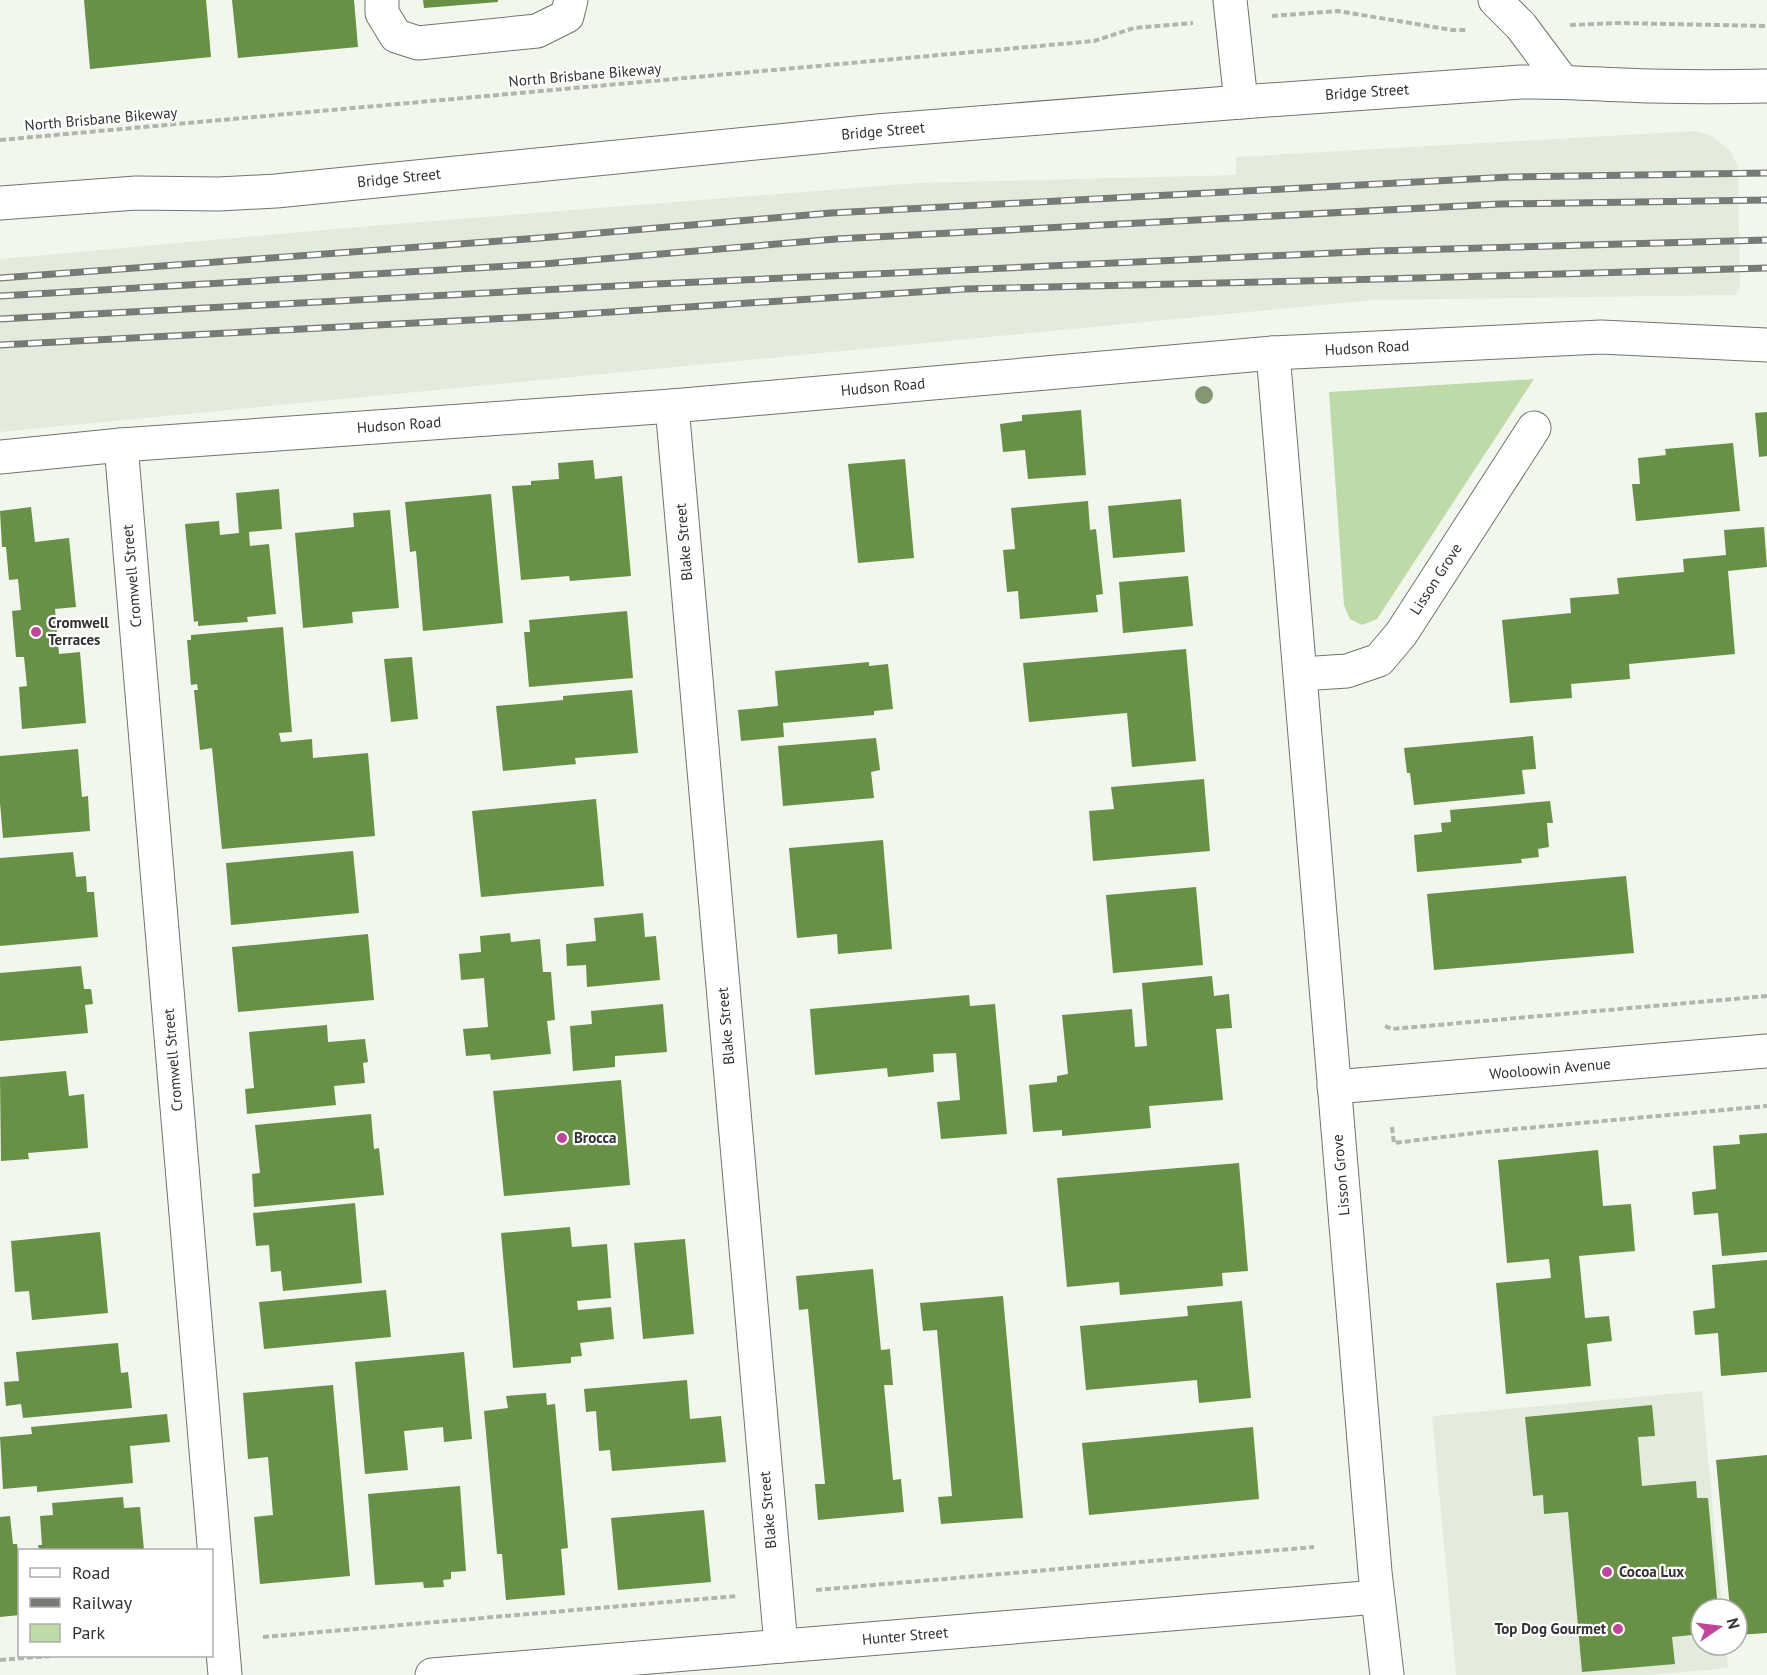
<svg xmlns="http://www.w3.org/2000/svg" width="1767" height="1675" font-family="'PT Sans',sans-serif">
	<rect width="100%" height="100%" fill="#f2f7ee"/>
	<g fill="#e3ecdc">
		<polygon points="1694,131 1712,136 1730,151 1738,166 1740,287 1736,295 1374,300 0,432 0,259 369,226 917,183 1236,175 1236,157"/>
		<polygon points="1702,1391 1722,1609 1701,1609 1701,1645 1726,1645 1728,1668 1650,1675 1456,1675 1432,1416"/>
	</g>
	<polygon fill="#bedaa9" points="1534,379 1377,619 1362,625 1350,619 1344,605 1329,392"/>
	<g fill="#689046">
		<polygon points="84,0 206,0 211,57 90,69"/>
		<polygon points="232,0 354,0 358,47 238,58"/>
		<polygon points="423,0 498,0 498,2 424,8"/>
		<polygon points="1081,410 1086,475 1028,479 1025,450 1003,452 1000,424 1022,421 1022,415"/>
		<polygon points="1767,412 1767,456 1759,457 1755,413"/>
		<polygon points="1733,443 1740,511 1636,521 1632,484 1640,484 1638,458 1666,455 1665,449"/>
		<polygon points="905,459 914,558 858,563 848,464"/>
		<polygon points="593,460 595,479 622,476 631,576 570,581 569,576 521,580 512,486 531,485 531,481 559,479 558,463"/>
		<polygon points="279,489 282,529 249,532 250,546 269,544 276,614 247,617 248,622 198,626 198,621 194,622 185,524 219,521 220,535 239,533 236,493"/>
		<polygon points="491,494 503,623 423,631 416,551 410,552 405,502"/>
		<polygon points="1181,499 1185,552 1113,558 1108,506"/>
		<polygon points="1088,501 1090,530 1096,529 1103,594 1096,595 1098,612 1020,619 1018,591 1007,592 1003,550 1015,549 1011,508"/>
		<polygon points="31,507 35,542 69,538 76,607 55,609 59,654 80,652 86,723 22,729 19,687 27,686 24,657 16,657 12,611 21,610 18,579 9,580 6,547 2,547 0,511"/>
		<polygon points="390,510 399,608 352,612 353,623 303,628 295,533 354,527 353,513"/>
		<polygon points="1764,527 1767,567 1728,571 1735,654 1629,664 1630,679 1571,684 1572,698 1510,703 1502,620 1571,613 1570,598 1619,594 1617,578 1684,572 1683,559 1726,555 1724,530"/>
		<polygon points="1188,576 1193,626 1123,633 1119,582"/>
		<polygon points="627,611 633,678 529,687 524,632 530,632 529,620"/>
		<polygon points="283,627 292,732 279,733 281,742 312,739 313,758 368,753 375,836 222,849 212,748 200,750 194,690 198,690 197,684 191,685 187,640 191,640 191,635"/>
		<polygon points="1186,649 1196,761 1132,767 1127,713 1029,722 1023,663"/>
		<polygon points="412,657 418,719 391,722 384,659"/>
		<polygon points="869,662 869,666 888,664 893,709 874,711 874,715 783,723 784,737 741,741 738,710 778,706 775,671"/>
		<polygon points="632,690 638,753 575,758 576,764 503,771 496,706 563,700 563,696"/>
		<polygon points="1533,736 1536,769 1522,770 1525,794 1414,805 1410,773 1407,773 1404,748"/>
		<polygon points="876,738 880,770 871,772 874,798 783,806 778,746"/>
		<polygon points="78,749 82,797 88,796 90,831 3,838 0,803 0,756"/>
		<polygon points="1204,779 1210,851 1093,861 1089,811 1114,809 1111,787"/>
		<polygon points="596,799 604,886 481,897 472,811"/>
		<polygon points="1550,801 1553,823 1547,823 1549,847 1538,849 1539,857 1521,859 1522,863 1417,872 1414,835 1442,832 1441,823 1451,822 1450,810"/>
		<polygon points="883,840 892,949 838,954 837,934 797,938 789,848"/>
		<polygon points="353,851 359,913 231,925 226,863"/>
		<polygon points="73,852 76,877 86,876 87,892 94,892 98,937 0,946 0,858"/>
		<polygon points="1626,876 1634,953 1434,970 1427,894"/>
		<polygon points="1196,887 1203,965 1113,973 1106,895"/>
		<polygon points="643,913 645,937 656,936 660,980 587,987 586,965 567,966 566,944 596,941 594,918"/>
		<polygon points="510,933 511,942 540,939 543,972 551,972 555,1020 547,1021 551,1054 491,1060 490,1054 466,1056 463,1029 488,1027 484,978 461,980 459,954 481,952 480,936"/>
		<polygon points="368,934 374,1000 238,1012 232,947"/>
		<polygon points="81,966 84,989 91,989 93,1004 85,1005 88,1033 0,1041 0,973"/>
		<polygon points="1212,976 1214,996 1229,994 1232,1028 1216,1029 1223,1100 1149,1106 1151,1128 1062,1136 1062,1130 1033,1132 1029,1085 1057,1082 1057,1076 1068,1074 1062,1015 1132,1009 1135,1047 1147,1046 1142,983"/>
		<polygon points="969,995 970,1006 995,1004 1007,1134 941,1139 937,1102 960,1100 956,1053 933,1054 934,1072 888,1077 887,1068 815,1075 810,1009"/>
		<polygon points="663,1004 667,1052 615,1056 615,1067 573,1071 570,1026 592,1024 591,1011"/>
		<polygon points="327,1025 328,1042 365,1039 368,1062 363,1063 365,1083 334,1086 336,1105 247,1114 245,1089 254,1088 249,1032"/>
		<polygon points="66,1071 69,1096 84,1094 88,1148 28,1153 29,1159 1,1161 0,1077"/>
		<polygon points="621,1080 630,1185 504,1196 493,1091"/>
		<polygon points="371,1114 374,1149 379,1148 384,1195 254,1207 252,1174 260,1173 255,1125"/>
		<polygon points="1767,1133 1767,1252 1722,1256 1718,1213 1694,1215 1692,1192 1716,1189 1713,1146 1740,1144 1739,1135"/>
		<polygon points="1598,1150 1603,1206 1631,1204 1635,1251 1579,1256 1585,1318 1609,1316 1612,1341 1587,1344 1591,1386 1506,1394 1496,1283 1551,1278 1549,1259 1507,1263 1498,1160"/>
		<polygon points="1239,1163 1248,1271 1222,1273 1223,1286 1120,1295 1119,1282 1067,1287 1057,1178"/>
		<polygon points="355,1203 362,1283 283,1291 281,1271 271,1272 269,1245 256,1246 253,1213"/>
		<polygon points="570,1227 572,1247 607,1244 611,1298 577,1301 578,1310 611,1307 614,1339 580,1343 582,1356 571,1357 571,1363 513,1368 501,1233"/>
		<polygon points="100,1232 108,1313 32,1320 29,1291 15,1292 11,1241"/>
		<polygon points="685,1239 694,1334 643,1339 634,1243"/>
		<polygon points="1767,1260 1767,1372 1721,1376 1718,1333 1695,1335 1693,1311 1715,1308 1712,1265"/>
		<polygon points="873,1269 881,1350 890,1349 893,1385 884,1385 893,1480 901,1479 904,1512 818,1520 815,1484 825,1484 808,1309 799,1310 796,1276"/>
		<polygon points="386,1290 391,1337 264,1349 259,1302"/>
		<polygon points="1003,1296 1023,1518 941,1524 938,1497 952,1496 937,1330 923,1331 920,1303"/>
		<polygon points="1242,1301 1251,1398 1199,1403 1197,1380 1086,1390 1080,1326 1188,1316 1187,1306"/>
		<polygon points="118,1343 121,1373 128,1372 132,1408 23,1418 21,1404 6,1406 4,1382 19,1381 16,1352"/>
		<polygon points="464,1352 472,1439 444,1442 443,1427 404,1431 408,1470 365,1474 355,1362"/>
		<polygon points="687,1380 690,1419 721,1416 726,1462 612,1471 610,1450 599,1451 596,1411 586,1412 584,1389"/>
		<polygon points="333,1385 350,1576 260,1584 254,1517 273,1515 268,1457 248,1459 243,1393"/>
		<polygon points="546,1393 547,1405 555,1404 568,1548 561,1549 565,1595 506,1600 502,1554 497,1554 484,1411 508,1408 506,1396"/>
		<polygon points="1652,1405 1655,1436 1638,1437 1642,1486 1696,1481 1697,1498 1708,1498 1718,1609 1701,1609 1701,1634 1672,1637 1675,1664 1582,1672 1568,1512 1544,1514 1543,1495 1533,1496 1525,1417"/>
		<polygon points="167,1414 170,1442 130,1446 133,1483 37,1492 37,1486 3,1489 0,1437 32,1434 31,1427"/>
		<polygon points="1253,1427 1259,1499 1089,1515 1082,1443"/>
		<polygon points="1767,1455 1767,1633 1737,1635 1737,1609 1730,1609 1716,1460"/>
		<polygon points="460,1486 466,1571 451,1572 451,1579 443,1580 444,1587 424,1588 423,1582 375,1585 368,1494"/>
		<polygon points="123,1497 124,1508 140,1507 144,1550 39,1550 38,1545 42,1545 40,1516 53,1515 52,1503"/>
		<polygon points="704,1510 711,1582 618,1590 611,1518"/>
		<polygon points="10,1516 13,1544 17,1544 20,1564 20,1615 0,1617 0,1517"/>
	</g>
	<g fill="none" stroke-linecap="round" stroke-linejoin="round">
		<g stroke="#70746c" stroke-width="35">
			<g id="minor">
				<polyline points="382,0 382,13 396,36 418,43 537,31 567,16 571,0"/>
				<polyline points="1273,353 1375,1572 1387,1675"/>
				<polyline points="672,406 781,1646"/>
				<polyline points="121,445 225,1675"/>
				<polyline points="0,457 121,445 672,406 1273,353 1601,337 1767,345"/>
				<polyline points="1301,674 1347,671 1379,660 1401,634 1534,428"/>
				<polyline points="1334,1087 1767,1051"/>
				<polyline points="432,1675 1377,1597"/>
			</g>
		</g>
		<g stroke="#70746c" stroke-width="35">
			<path id="tertiary" d="M1241 102 1521 82C1564 81 1607 85 1651 86 1690 87 1728 87 1767 86"/>
		</g>
		<g stroke="#70746c" stroke-width="35">
			<g id="secondary">
				<polyline points="1495,0 1521,26 1562,81"/>
				<polyline points="0,203 136,193 219,194 276,191 877,131 1241,102 1230,0"/>
			</g>
		</g>
		<g stroke="#b1b5ae" stroke-width="4" stroke-dasharray="6 3" stroke-linecap="butt">
			<polyline points="1272,16 1338,11 1452,30 1466,30"/>
			<polyline points="1570,25 1618,23 1767,26"/>
			<polyline points="0,140 1094,41 1134,28 1193,23"/>
			<polyline points="1385,1026 1392,1029 1767,996"/>
			<polyline points="1392,1127 1394,1143 1483,1132 1767,1106"/>
			<polyline points="816,1590 1314,1547"/>
			<polyline points="263,1637 737,1596"/>
			<polyline points="0,1660 50,1656"/>
		</g>
		<use href="#minor" stroke="#fff" stroke-width="33"/>
		<use href="#tertiary" stroke="#fff" stroke-width="33"/>
		<use href="#secondary" stroke="#fff" stroke-width="33"/>
		<g stroke="#777a75" stroke-width="7">
			<g id="rail">
				<polyline points="0,278 540,238 831,213 1510,177 1767,173"/>
				<polyline points="0,296 543,264 836,239 1500,204 1767,200"/>
				<polyline points="0,319 655,284 1377,251 1767,240"/>
				<polyline points="0,345 550,316 964,289 1382,279 1767,268"/>
			</g>
		</g>
		<use href="#rail" stroke="#fff" stroke-width="4.5" stroke-dasharray="14" stroke-linecap="butt"/>
	</g>
	<circle fill="#859674" cx="1204" cy="395" r="9"/>
	<g fill="#c04699" stroke="#fff" stroke-width="2">
		<circle cx="36" cy="632" r="6"/>
		<circle cx="562" cy="1138" r="6"/>
		<circle cx="1607" cy="1572" r="6"/>
		<circle cx="1618" cy="1629" r="6"/>
	</g>
	<g text-anchor="middle" stroke-width="4.5" stroke-linejoin="round" paint-order="stroke">
		<g font-size="15" fill="#313330" stroke="#fff">
			<text transform="translate(585 75) rotate(-5)" y="5">North Brisbane Bikeway</text>
			<text transform="translate(1367 92) rotate(-4)" y="5">Bridge Street</text>
			<text transform="translate(101 119) rotate(-5)" y="5">North Brisbane Bikeway</text>
			<text transform="translate(883 131) rotate(-5)" y="5">Bridge Street</text>
			<text transform="translate(399 178) rotate(-6)" y="5">Bridge Street</text>
			<text transform="translate(1367 348) rotate(-3)" y="5">Hudson Road</text>
			<text transform="translate(883 387) rotate(-5)" y="5">Hudson Road</text>
			<text transform="translate(399 425) rotate(-4)" y="5">Hudson Road</text>
			<text transform="translate(684 542) rotate(-95)" y="5">Blake Street</text>
			<text transform="translate(132 576) rotate(-95)" y="5">Cromwell Street</text>
			<text transform="translate(1436 579) rotate(-57)" y="5">Lisson Grove</text>
			<text transform="translate(726 1026) rotate(-95)" y="5">Blake Street</text>
			<text transform="translate(173 1060) rotate(-95)" y="5">Cromwell Street</text>
			<text transform="translate(1550 1069) rotate(-5)" y="5">Wooloowin Avenue</text>
			<text transform="translate(1341 1175) rotate(-95)" y="5">Lisson Grove</text>
			<text transform="translate(768 1510) rotate(-95)" y="5">Blake Street</text>
			<text transform="translate(905 1636) rotate(-5)" y="5">Hunter Street</text>
		</g>
		<g font-size="15" font-weight="bold" fill="#313330" stroke="#fff" text-anchor="start">
			<text x="48" y="628">Cromwell<tspan x="48" dy="17">Terraces</tspan></text>
			<text x="574" y="1143">Brocca</text>
			<text x="1619" y="1577">Cocoa Lux</text>
			<text x="1606" y="1634" text-anchor="end">Top Dog Gourmet</text>
		</g>
	</g>
	<rect x="18" y="1549" width="195" height="108" fill="#ffffff" stroke="#adadac" stroke-width="1.5"/>
	<rect x="30" y="1568" width="30" height="9" fill="#ffffff" stroke="#adadac" stroke-width="1.5"/>
	<text x="72" y="1579" font-size="18" fill="#313330">Road</text>
	<rect x="30" y="1598" width="30" height="9" fill="#777a75" stroke="#adadac" stroke-width="1.5"/>
	<text x="72" y="1609" font-size="18" fill="#313330">Railway</text>
	<rect x="30" y="1624" width="30" height="18" fill="#bedaa9" stroke="#adadac" stroke-width="1.5"/>
	<text x="72" y="1639" font-size="18" fill="#313330">Park</text>
	<g transform="translate(1719 1627) rotate(76)"><circle r="28" fill="#ffffff" stroke="#adadac" stroke-width="1.5"/>
	<path d="M0-4.5L10 22L0 15L-10 22Z" fill="#c04699"/>
	<text y="-9" font-size="16" font-weight="bold" text-anchor="middle" fill="#313330">N</text>
	</g>
</svg>
